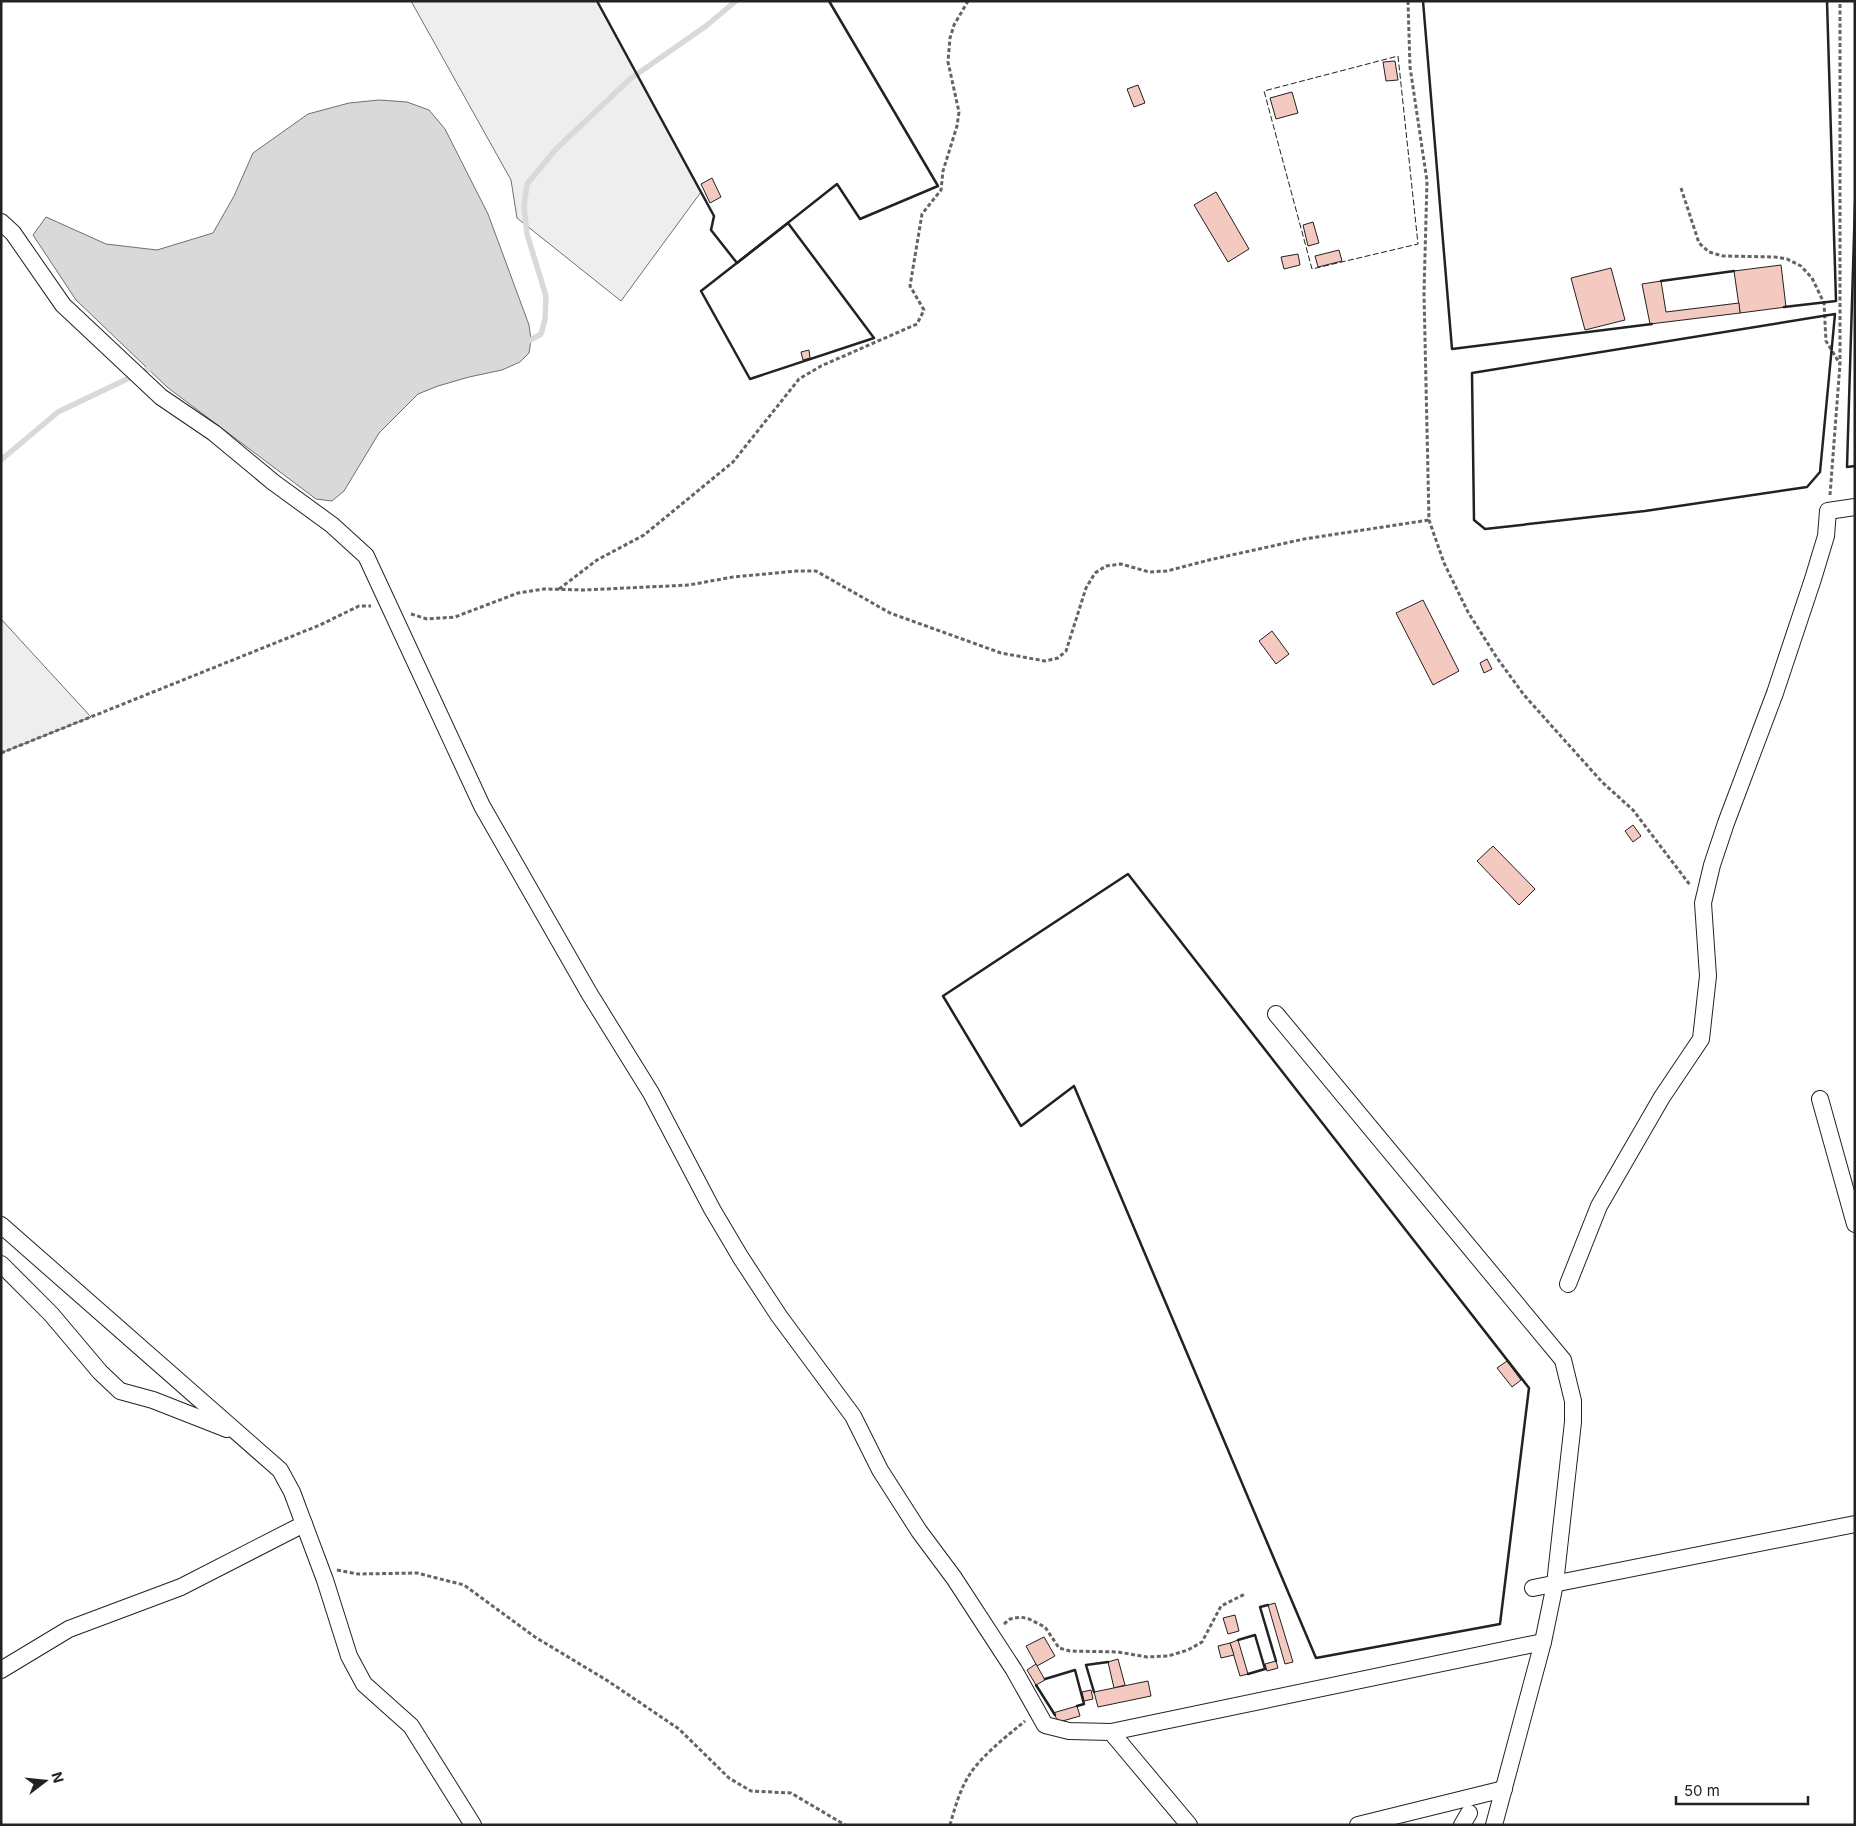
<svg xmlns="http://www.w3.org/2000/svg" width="1856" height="1826" font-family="Inter,sans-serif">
	<rect width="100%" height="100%" fill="#fff"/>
	<g fill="#eee" stroke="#6f6f6f">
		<polygon points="411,1 597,1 701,192 621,301 517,218 511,180"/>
		<polygon points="1,619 91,717 1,753"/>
	</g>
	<polygon fill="#d9d9d9" stroke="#6f6f6f" points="379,100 407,102 429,110 445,129 488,214 529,325 531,340 529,353 520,362 502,370 469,377 438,386 418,394 379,433 344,491 332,501 316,499 167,387 76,300 33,235 46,217 106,244 157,250 213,233 234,196 253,153 308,114 349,103"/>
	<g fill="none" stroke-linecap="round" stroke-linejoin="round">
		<g stroke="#d9d9d9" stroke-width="5.5">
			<polyline points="525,343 541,334 545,319 546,296 527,234 524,206 527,184 556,149 630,79 706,26 736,1"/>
			<polyline points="1,460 58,412 148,369 155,368"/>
		</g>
	</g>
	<g fill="#f3c9c0" stroke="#222">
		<polygon points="1395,61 1398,80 1386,81 1383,62"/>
		<polygon points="1138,85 1145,103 1134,107 1127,89"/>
		<polygon points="1292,92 1298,113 1276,119 1270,98"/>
		<polygon points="712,178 721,197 710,203 701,184"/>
		<polygon points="1216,192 1249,249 1228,262 1194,205"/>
		<polygon points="1313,222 1319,243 1308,246 1303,225"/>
		<polygon points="1339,250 1342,261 1318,267 1315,256"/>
		<polygon points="1298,254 1300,265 1284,269 1281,257"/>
		<polygon points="1781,265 1786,307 1740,313 1734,271"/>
		<polygon points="1611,268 1625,320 1585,330 1571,278"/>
		<polygon points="1661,281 1666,312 1739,303 1740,313 1650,324 1642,284"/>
		<polygon points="809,350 810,358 803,360 801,352"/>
		<polygon points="1423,600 1459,671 1433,685 1396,613"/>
		<polygon points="1272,631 1289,654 1276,664 1259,641"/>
		<polygon points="1487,659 1492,669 1484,673 1480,663"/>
		<polygon points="1633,825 1641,836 1633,842 1625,831"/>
		<polygon points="1493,846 1535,889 1519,905 1477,861"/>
		<polygon points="1507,1361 1521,1380 1512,1387 1497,1368"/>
		<polygon points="1275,1603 1293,1662 1285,1664 1268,1605"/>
		<polygon points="1235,1615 1239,1631 1228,1634 1223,1618"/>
		<polygon points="1044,1637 1055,1656 1037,1666 1026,1646"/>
		<polygon points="1238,1640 1248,1674 1240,1676 1230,1643"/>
		<polygon points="1230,1643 1234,1655 1221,1658 1218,1646"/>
		<polygon points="1118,1659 1125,1685 1114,1688 1108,1662"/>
		<polygon points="1276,1661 1278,1668 1267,1671 1265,1664"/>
		<polygon points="1036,1664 1045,1680 1036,1685 1027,1670"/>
		<polygon points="1148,1681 1151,1696 1098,1707 1094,1692"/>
		<polygon points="1091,1690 1093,1699 1084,1701 1082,1692"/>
		<polygon points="1077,1706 1080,1716 1059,1722 1053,1713"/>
	</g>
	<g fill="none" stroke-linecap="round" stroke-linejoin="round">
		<g stroke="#222" stroke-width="18">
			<g id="minor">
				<polyline points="1,222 13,233 63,305 161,397 214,433 273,482 332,525 366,556 482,806 589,993 651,1093 712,1209 741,1258 779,1316 853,1416 880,1470 919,1531 954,1578 1014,1670 1045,1725 1069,1731 1111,1732 1543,1642"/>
				<polyline points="1276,1014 1563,1360 1573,1401 1573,1422 1555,1584 1543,1642 1494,1825"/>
				<polyline points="1820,1099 1855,1224"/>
				<polyline points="1,1225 280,1470 292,1492 325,1580 349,1656 364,1684 411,1726 473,1825"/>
				<polyline points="1,1264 51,1314 100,1372 120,1391 153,1400 227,1429"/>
				<polyline points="1568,1284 1599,1206 1662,1097 1701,1039 1708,976 1703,903 1712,865 1726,823 1775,693 1813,579 1826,536 1828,511 1855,507"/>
				<polyline points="1533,1588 1855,1524"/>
				<polyline points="1,1670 69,1629 181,1587 304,1524"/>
				<polyline points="1111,1732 1189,1825"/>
				<polyline points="1358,1825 1504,1789"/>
				<polyline points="1462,1825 1469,1813"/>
			</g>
		</g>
		<g stroke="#646464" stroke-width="3" stroke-dasharray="4 2.5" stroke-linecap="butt">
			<polyline points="1408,1 1410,67 1427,181 1424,293 1429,520 1444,563 1468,612 1497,658 1524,695 1602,782 1633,810 1690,885"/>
			<polyline points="1681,188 1699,243 1709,252 1723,256 1775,257 1787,259 1801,266 1812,278 1824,303 1826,341 1840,364"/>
			<polyline points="1830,495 1840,364 1840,1"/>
			<polyline points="559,589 597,560 644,535 733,462 799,379 821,366 917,324 924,310 910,286 922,214 941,190 943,171 957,126 959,112 948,62 950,38 954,25 968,1"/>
			<polyline points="411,614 427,619 455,617 518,593 544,589 584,590 689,585 733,577 797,571 816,571 890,613 1001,653 1045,661 1058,658 1066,651 1086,588 1095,573 1106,566 1121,564 1149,572 1167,571 1209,560 1304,539 1429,520"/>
			<polyline points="1,753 320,625 359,606 371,606"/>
			<polyline points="337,1570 358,1574 417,1573 464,1585 535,1637 608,1681 679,1729 729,1778 751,1791 791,1793 845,1825"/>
			<polyline points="1004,1624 1010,1619 1021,1617 1029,1619 1045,1627 1059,1648 1070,1651 1118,1652 1147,1657 1168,1656 1188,1650 1202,1642 1221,1606 1245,1594"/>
			<path d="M950 1825C955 1807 961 1786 972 1771 986 1752 1007 1736 1025 1721"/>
		</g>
		<use href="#minor" stroke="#fff" stroke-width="16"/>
		<polygon stroke="#222" stroke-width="1" stroke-dasharray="6 2.5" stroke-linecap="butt" points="1398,56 1418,244 1312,269 1264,91"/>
		<g stroke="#222" stroke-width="2.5">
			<polyline points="597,1 714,216 711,230 737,263 837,184 860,219 938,186 829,1"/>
			<polyline points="1423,1 1452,349 1652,324"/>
			<polyline points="1855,203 1847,467 1855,466"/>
			<polygon points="788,223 874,338 750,379 701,291"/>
			<polyline points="1661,281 1734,271"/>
			<polyline points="1784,307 1836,301 1827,1"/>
			<polygon points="1835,314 1820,472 1807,487 1645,511 1485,529 1474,520 1472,373"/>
			<polygon points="1128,874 1529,1388 1500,1624 1316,1658 1074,1086 1021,1126 943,996"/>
			<polyline points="1268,1605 1260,1607 1276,1661"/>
			<polyline points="1238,1640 1255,1635 1265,1669 1248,1674"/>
			<polyline points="1045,1679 1075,1670 1084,1704 1077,1706"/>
			<polyline points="1036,1685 1055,1715"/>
			<polyline points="1094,1692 1086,1665 1108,1662"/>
		</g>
	</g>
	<rect width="1856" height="1826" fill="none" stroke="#222222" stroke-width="5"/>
	<g transform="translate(45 1781) rotate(74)" stroke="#ffffff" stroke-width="4" paint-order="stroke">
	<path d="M0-4L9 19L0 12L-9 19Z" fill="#222222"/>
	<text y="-8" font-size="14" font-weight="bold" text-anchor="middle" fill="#222222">N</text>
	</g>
	<path d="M1676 1796v8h132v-8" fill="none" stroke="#222222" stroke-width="2.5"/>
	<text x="1684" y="1796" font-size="15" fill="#222222" stroke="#ffffff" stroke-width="4" paint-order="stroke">50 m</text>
</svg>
